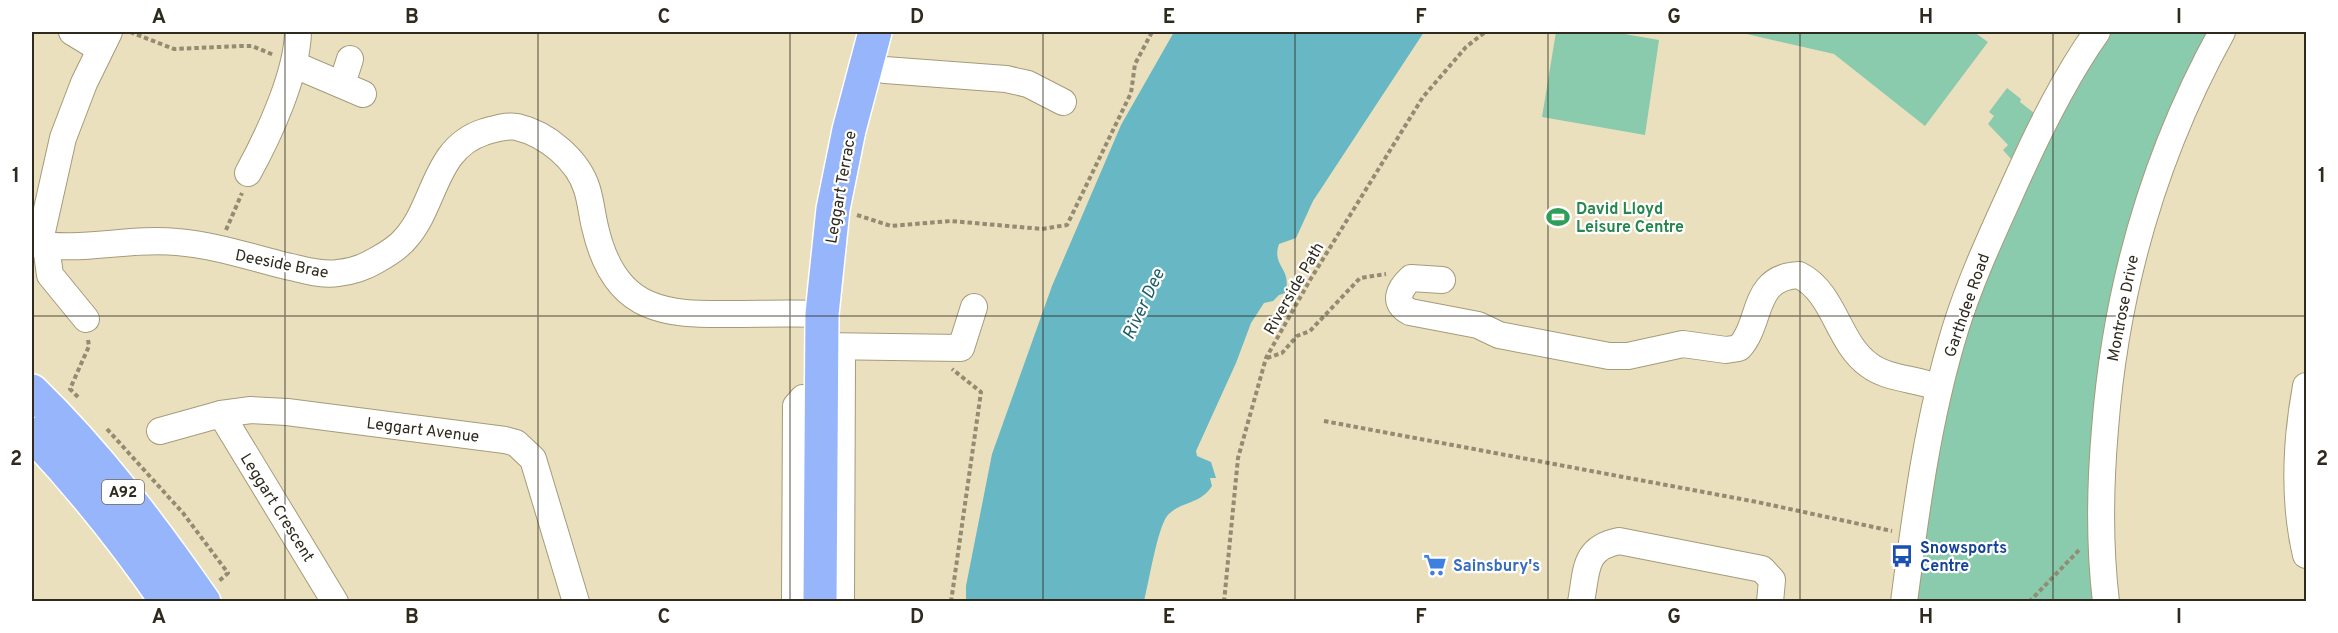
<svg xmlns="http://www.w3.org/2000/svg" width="2338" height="633" font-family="Overpass,sans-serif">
	<rect width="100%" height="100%" fill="#ebe0bd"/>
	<g fill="#8acaad">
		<polygon points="1556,32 1613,32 1659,40 1645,135 1542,117"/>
		<polygon points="1738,32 1974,32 1988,42 1925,126 1834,54"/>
		<polygon points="2097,32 2222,32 2124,287 2106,601 1904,602 1955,329"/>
		<polygon points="2007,88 2021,99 2020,102 2034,113 2011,159 2003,150 2008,145 1988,124 1994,116 1989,112"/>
	</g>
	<path fill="#68b7c4" d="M1174 32H1424L1313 201 1296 238 1279 244C1271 267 1293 268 1285 293L1279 295 1273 301 1264 303 1251 323 1236 363 1196 451 1197 456 1211 462 1216 478H1210L1212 486C1200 505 1180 501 1167 516 1157 530 1149 582 1144 601H966V586L992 454 1052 286 1121 125Z"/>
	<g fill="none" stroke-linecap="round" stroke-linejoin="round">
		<g stroke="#a59b7a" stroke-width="28">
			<g id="minor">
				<polyline points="72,32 100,49"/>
				<polyline points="295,65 363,94"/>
				<polyline points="865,66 885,70 1006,79 1028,84 1063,102"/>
				<polyline points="342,84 350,59"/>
				<path d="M248 173C269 135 297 74 298 32"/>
				<path d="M32 243C79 253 129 237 177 242 214 245 250 257 286 266 302 269 321 276 338 273 350 272 365 267 375 261 386 255 398 248 406 238 436 204 434 148 484 132 494 129 506 125 517 127 547 134 578 160 587 189 591 202 592 215 595 227 602 258 617 291 648 304 673 315 703 314 729 314 760 314 791 313 822 314"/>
				<polyline points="39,245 63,138 84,83 109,32"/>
				<polyline points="46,246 50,275 86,319"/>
				<path d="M1442 280 1411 278C1399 289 1392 303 1410 312L1478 325 1499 335 1609 356H1628L1683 344 1726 350 1739 348C1763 322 1751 277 1799 275 1835 293 1837 342 1869 365 1889 380 1917 378 1939 388"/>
				<polyline points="821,346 842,357 841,602"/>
				<polyline points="822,346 961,348 974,307"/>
				<path d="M2306 386C2296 441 2293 500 2306 555"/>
				<polyline points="221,414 335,602"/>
				<polyline points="160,431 221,414 251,410 287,412 505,440 516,443 533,459 576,602"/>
				<polyline points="795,602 796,406 803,398 821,400"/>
				<path d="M1581 602C1587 571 1583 548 1619 541L1762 569 1772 580 1770 602"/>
				<path d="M1904 602C1916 510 1928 418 1955 330 1971 278 1995 228 2017 179 2040 128 2065 77 2097 32"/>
				<path d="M2106 602C2099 544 2100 487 2105 429 2116 287 2153 157 2222 32"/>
			</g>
		</g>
		<g stroke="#fff" stroke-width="36">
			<g id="major">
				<path d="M32 391C97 454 152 527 204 602"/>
				<path d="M32 434C81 486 126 542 167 602"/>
				<polyline points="820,602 822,314 833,209 849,130 875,32"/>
			</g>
		</g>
		<g stroke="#938b72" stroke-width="4" stroke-dasharray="4.5 3" stroke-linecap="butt">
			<polyline points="130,32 174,49 241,46 252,46 274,55"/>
			<polyline points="857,215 891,226 951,221 1042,229 1067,225 1131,93 1135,64 1152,32"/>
			<polyline points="226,230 242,193"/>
			<polyline points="1267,358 1282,353 1297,336 1310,331 1360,278 1386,274"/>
			<polyline points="78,397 70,389 89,346 88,340"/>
			<polyline points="1324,421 1757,502 1892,531"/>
			<polyline points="107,429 183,513 228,573 219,581"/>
			<polyline points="951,602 981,392 952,369"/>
			<polyline points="1224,602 1238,458 1266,358 1310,280 1423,97 1466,47 1485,32"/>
			<polyline points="2029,602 2081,548"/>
		</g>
		<use href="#minor" stroke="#fff" stroke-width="26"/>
		<use href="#major" stroke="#96b5fa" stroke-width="33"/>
	</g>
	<path fill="none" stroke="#2e2a1d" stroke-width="1.5" stroke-opacity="0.55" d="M285 32V602M538 32V602M790 32V602M1043 32V602M1295 32V602M1548 32V602M1800 32V602M2053 32V602M32 316H2306"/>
	<defs>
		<g id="stadium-bare" transform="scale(1.8)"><path d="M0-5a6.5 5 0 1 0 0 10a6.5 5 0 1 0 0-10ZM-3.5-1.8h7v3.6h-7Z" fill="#2e9e5b" stroke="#fff" stroke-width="2.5" paint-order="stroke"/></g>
		<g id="bus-bare" transform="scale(1.8)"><path d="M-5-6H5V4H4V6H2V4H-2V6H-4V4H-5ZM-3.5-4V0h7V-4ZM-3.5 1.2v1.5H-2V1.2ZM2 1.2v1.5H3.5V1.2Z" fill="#1a4fb4" stroke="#fff" stroke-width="2.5" paint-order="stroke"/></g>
		<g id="supermarket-bare" transform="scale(1.8)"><path d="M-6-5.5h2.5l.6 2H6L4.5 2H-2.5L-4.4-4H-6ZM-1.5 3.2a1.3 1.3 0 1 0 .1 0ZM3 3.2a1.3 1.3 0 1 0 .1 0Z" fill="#3f7fe0" stroke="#fff" stroke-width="2.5" paint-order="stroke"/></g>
	</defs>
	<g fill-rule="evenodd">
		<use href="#stadium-bare" x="1558" y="217"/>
		<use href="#bus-bare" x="1902" y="556"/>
		<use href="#supermarket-bare" x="1435" y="565"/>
	</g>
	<g text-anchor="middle" stroke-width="4.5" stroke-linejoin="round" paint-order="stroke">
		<rect fill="#fff" stroke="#6d6a61" stroke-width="1.5" x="102" y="480" width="42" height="24" rx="4.5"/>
		<g font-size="15" font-weight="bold" fill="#2e2a1d">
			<text x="123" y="497">A92</text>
		</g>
		<g font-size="16" fill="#2e2a1d" stroke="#fff">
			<text transform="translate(840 187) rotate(-80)" y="6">Leggart Terrace</text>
			<text transform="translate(282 263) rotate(11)" y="6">Deeside Brae</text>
			<text transform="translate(1293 288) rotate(-60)" y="6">Riverside Path</text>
			<text transform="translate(1966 305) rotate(-71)" y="6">Garthdee Road</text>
			<text transform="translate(2122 308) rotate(-79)" y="6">Montrose Drive</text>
			<text transform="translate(423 429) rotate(7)" y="6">Leggart Avenue</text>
			<text transform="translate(278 507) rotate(58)" y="6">Leggart Crescent</text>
		</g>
		<g font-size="16" font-weight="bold" fill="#27864d" stroke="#fff" text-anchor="start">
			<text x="1576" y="214">David Lloyd<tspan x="1576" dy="18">Leisure Centre</tspan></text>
		</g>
		<g font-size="16" font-weight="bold" fill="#164399" stroke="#fff" text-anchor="start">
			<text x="1920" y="553">Snowsports<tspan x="1920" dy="18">Centre</tspan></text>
		</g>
		<g font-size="16" font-weight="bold" fill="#366cbe" stroke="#fff" text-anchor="start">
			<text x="1453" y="571">Sainsbury's</text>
		</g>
		<g font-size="18" font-style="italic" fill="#1c5e68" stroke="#fff">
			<text transform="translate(1143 304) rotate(-65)" y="6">River Dee</text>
		</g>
	</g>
	<rect width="2338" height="633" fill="none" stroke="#ffffff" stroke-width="66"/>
	<rect x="33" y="33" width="2272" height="567" fill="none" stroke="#2e2a1d" stroke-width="2"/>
	<g font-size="20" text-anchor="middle" font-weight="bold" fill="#2e2a1d">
		<text x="159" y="23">A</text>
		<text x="412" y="23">B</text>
		<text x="664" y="23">C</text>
		<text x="917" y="23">D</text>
		<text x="1169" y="23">E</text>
		<text x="1421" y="23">F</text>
		<text x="1674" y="23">G</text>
		<text x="1926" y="23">H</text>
		<text x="2179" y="23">I</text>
		<text x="16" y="182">1</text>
		<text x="2322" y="182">1</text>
		<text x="16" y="465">2</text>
		<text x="2322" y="465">2</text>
		<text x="159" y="623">A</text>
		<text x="412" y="623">B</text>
		<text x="664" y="623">C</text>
		<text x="917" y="623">D</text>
		<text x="1169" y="623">E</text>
		<text x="1421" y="623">F</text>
		<text x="1674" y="623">G</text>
		<text x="1926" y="623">H</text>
		<text x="2179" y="623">I</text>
	</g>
</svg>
